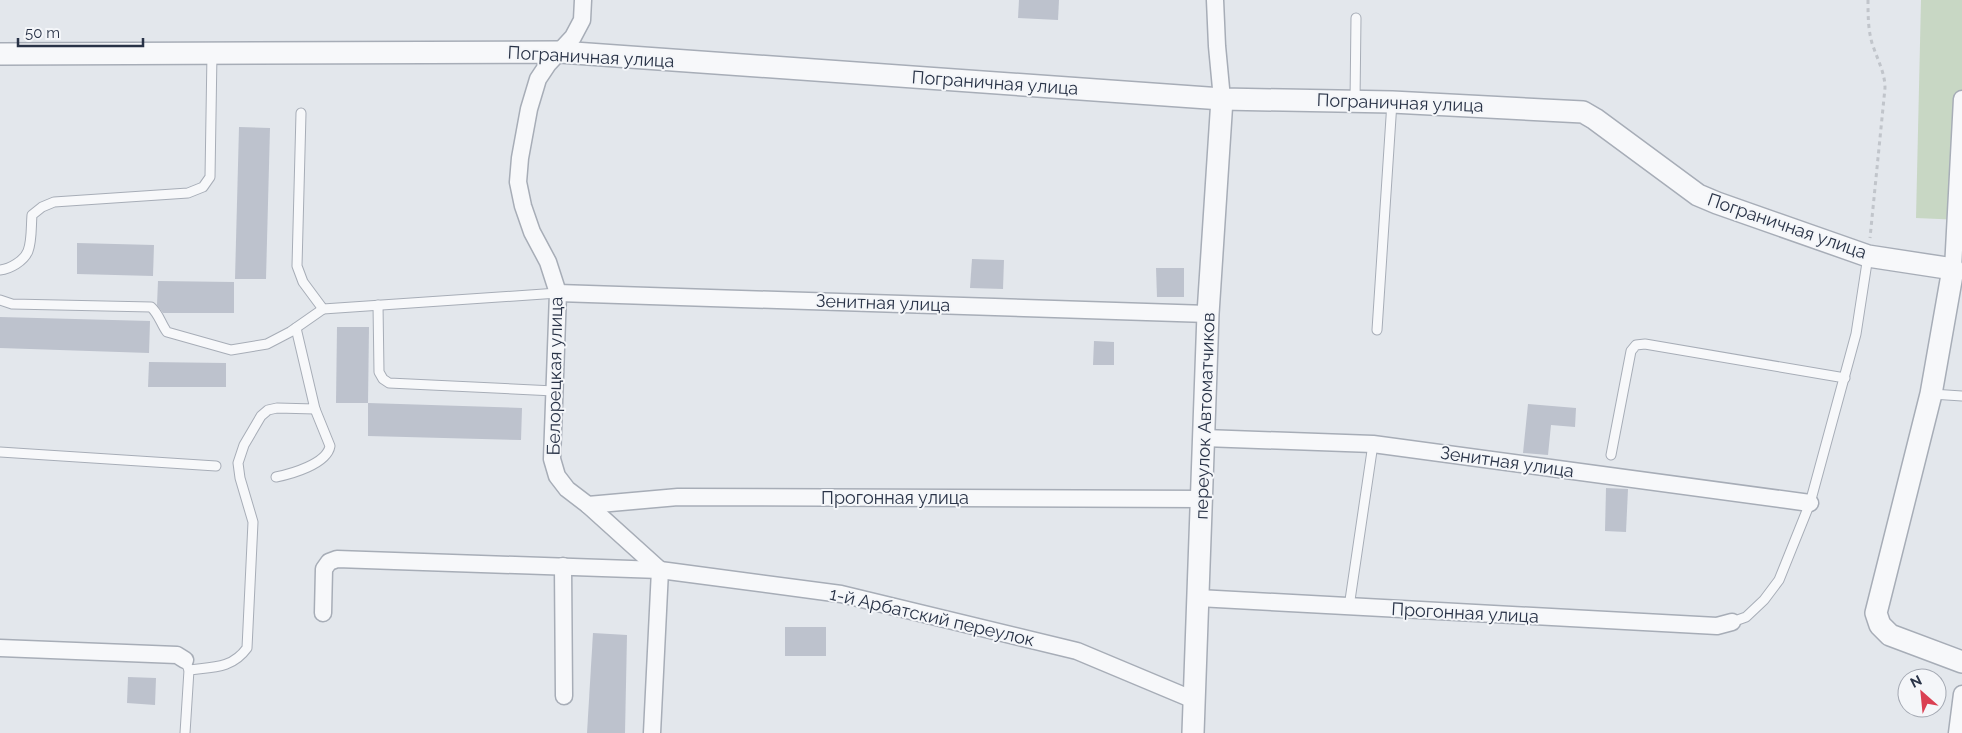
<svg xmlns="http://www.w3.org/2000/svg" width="1962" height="733" font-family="Raleway,sans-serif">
	<rect width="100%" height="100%" fill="#e3e7ec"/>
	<polygon fill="#c8d7c4" points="1921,0 1962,0 1962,220 1916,218"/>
	<g fill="#bdc2cd">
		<polygon points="1019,0 1059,0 1058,20 1018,18"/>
		<polygon points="239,127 270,128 266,279 235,279"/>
		<polygon points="77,243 154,245 153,276 77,274"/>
		<polygon points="972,259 1004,260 1003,289 970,288"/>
		<polygon points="1156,268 1184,268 1184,297 1157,297"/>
		<polygon points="158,281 234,282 234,313 163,313 157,305"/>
		<polygon points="0,317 150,321 149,353 0,348"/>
		<polygon points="337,327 369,327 368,403 336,403"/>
		<polygon points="1094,341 1114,342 1114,365 1093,365"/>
		<polygon points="149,362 226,363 226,387 148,387"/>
		<polygon points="368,403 522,408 521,440 368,436"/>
		<polygon points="1528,404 1576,408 1575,427 1551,425 1548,455 1523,453"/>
		<polygon points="1606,488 1628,489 1626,532 1605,531"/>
		<rect x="785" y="627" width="41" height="29"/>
		<polygon points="593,633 627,635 625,733 587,733"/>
		<polygon points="128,677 156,678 155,705 127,703"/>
	</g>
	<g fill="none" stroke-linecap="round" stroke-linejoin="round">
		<g stroke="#a7adb7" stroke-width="11">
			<g id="service">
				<polyline points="1355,101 1356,18"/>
				<polyline points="301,113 297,266 303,282 323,309 558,293"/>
				<path d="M0 270C10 269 24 261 28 251 32 241 31 226 32 215L42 207 54 202 188 193 203 187 210 177 212 53"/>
				<path d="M0 300 12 304 151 307C159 314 161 324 167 332L231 350 267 344 290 332 323 309"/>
				<polyline points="378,305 379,372 383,379 389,383 554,391"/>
				<polyline points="1377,330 1392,102"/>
				<polyline points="1932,394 1962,396"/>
				<polyline points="0,452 216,466"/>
				<polyline points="1611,455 1631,351 1636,345 1645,344 1845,378"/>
				<path d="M276 477C291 474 327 464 330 446L315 409"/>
				<polyline points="1349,607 1373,444"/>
				<polyline points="1732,622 1746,617 1764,600 1779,580 1810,503 1856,334 1868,256"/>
				<path d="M189 670C212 667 232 669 247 648L253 522 240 478 238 463 244 445 261 416 268 410 277 408 315 409 296 328"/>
				<polyline points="185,733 189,670 187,665"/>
			</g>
		</g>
		<g stroke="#a7adb7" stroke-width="19">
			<g id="minor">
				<polyline points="583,0 582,20 573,37 548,64 538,79 529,109 520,158 518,182 523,206 532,232 548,262 558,293 552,459 557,476 567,489 588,505 660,570"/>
				<polyline points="1215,0 1217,46 1222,99"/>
				<polyline points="1953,269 1962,99"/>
				<polyline points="558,293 1208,314"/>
				<polyline points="1204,438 1373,444 1810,503"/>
				<polyline points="588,505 678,497 1202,499"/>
				<polyline points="563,566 564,696"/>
				<polyline points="1198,598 1717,626 1732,622"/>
				<polyline points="323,613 324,569 329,562 337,559 660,570 841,594 1077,651 1194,700"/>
				<polyline points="0,648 177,655 185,660"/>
				<polyline points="652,733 660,570"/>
				<polyline points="1957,733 1962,694"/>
			</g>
		</g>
		<g stroke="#a7adb7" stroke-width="24">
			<g id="tertiary">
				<polyline points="0,54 560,52 1222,99 1392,102 1583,112 1595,119 1698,195 1717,203 1868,256 1953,269 1931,394 1876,613 1880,625 1890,635 1962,662"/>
				<polyline points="1193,733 1208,314 1222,99"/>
			</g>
		</g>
		<path stroke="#c1c5cb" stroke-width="3" stroke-dasharray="4 4" stroke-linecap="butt" d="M1868 0C1868 15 1868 29 1872 43 1877 59 1885 72 1885 88L1870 238"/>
		<use href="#service" stroke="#f7f8fa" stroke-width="9"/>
		<use href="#minor" stroke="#f7f8fa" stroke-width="16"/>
		<use href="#tertiary" stroke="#f7f8fa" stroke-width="21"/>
	</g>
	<g text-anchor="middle" stroke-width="4" stroke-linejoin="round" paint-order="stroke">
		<g font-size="18" fill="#293347" stroke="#f4f6f9">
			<text transform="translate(591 57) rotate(3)" y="6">Пограничная улица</text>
			<text transform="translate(995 83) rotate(4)" y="6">Пограничная улица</text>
			<text transform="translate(1400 103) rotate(2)" y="6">Пограничная улица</text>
			<text transform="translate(1787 226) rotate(19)" y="6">Пограничная улица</text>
			<text transform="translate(883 303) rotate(2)" y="6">Зенитная улица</text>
			<text transform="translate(555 376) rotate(-89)" y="6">Белорецкая улица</text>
			<text transform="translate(1205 416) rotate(-88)" y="6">переулок Автоматчиков</text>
			<text transform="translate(1507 462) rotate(8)" y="6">Зенитная улица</text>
			<text x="895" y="504">Прогонная улица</text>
			<text transform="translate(1465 613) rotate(3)" y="6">Прогонная улица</text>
			<text transform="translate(932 617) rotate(13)" y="6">1-й Арбатский переулок</text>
		</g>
	</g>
	<g transform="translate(1922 693) rotate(333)"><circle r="24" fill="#f4f6f9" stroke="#a3a8b2"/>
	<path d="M0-4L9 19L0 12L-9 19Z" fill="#da3f52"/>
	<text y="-8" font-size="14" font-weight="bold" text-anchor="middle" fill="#293347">N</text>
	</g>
	<path d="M18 38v8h125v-8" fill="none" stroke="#293347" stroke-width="2.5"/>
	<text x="25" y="38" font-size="15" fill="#293347" stroke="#f4f6f9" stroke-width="4" paint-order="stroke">50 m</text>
</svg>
